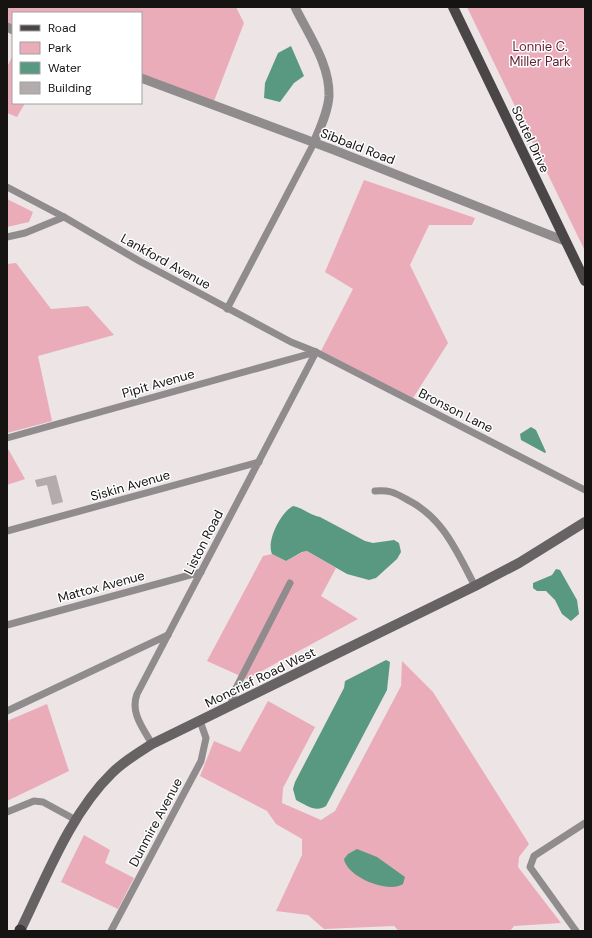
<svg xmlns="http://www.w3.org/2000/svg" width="592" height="938" font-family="'DM Sans',sans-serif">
	<rect width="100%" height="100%" fill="#ece4e5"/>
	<g fill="#eaacb9">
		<polygon points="7,7 236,7 244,23 214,101 141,74 141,13 13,13 13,26 7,24"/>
		<polygon points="467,7 585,7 585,251"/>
		<polygon points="13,55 13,103 25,103 17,117 7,113 7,67"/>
		<polygon points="364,180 475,218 472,225 429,225 410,265 448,343 413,398 321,351 353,289 325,272"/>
		<polygon points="7,199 33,212 29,222 7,227"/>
		<polygon points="16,263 51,309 88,306 114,335 38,356 52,421 7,433 7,264"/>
		<polygon points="7,447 25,479 7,485"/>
		<polygon points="307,551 336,568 321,596 358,619 247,679 207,661 263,556 272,554 286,561 303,552"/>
		<polygon points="402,661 433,692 529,844 519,857 518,867 561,923 514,926 510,931 399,931 394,926 324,929 308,915 276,911 302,855 302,839 276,824 267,811 200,776 214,741 240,752 268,701 315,727 283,788 282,803 321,820 335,811 401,686"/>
		<polygon points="47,704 69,771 7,801 7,721"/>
		<polygon points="84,835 110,850 105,863 134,878 118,909 61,882"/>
	</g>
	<g fill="#599982">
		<polygon points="291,46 304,76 294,83 280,102 264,98 265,83 278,53"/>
		<polygon points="531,427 536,430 546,452 545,453 521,440 520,434"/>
		<path d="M293 506C304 508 309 515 320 517L365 541 373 543 394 540 399 543 401 552 397 559 376 578 369 580 347 574 307 551 302 552 286 561 272 554C266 541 281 512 293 506Z"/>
		<polygon points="556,569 560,570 577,600 579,614 571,621 562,614 555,600 546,591 537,591 533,588 533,583 552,575"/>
		<path d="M386 660 390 662 387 690 326 806C316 813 306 805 296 800L293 789 295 782 344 688 345 681Z"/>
		<path d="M357 849 377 857 405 877 403 884C388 894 347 877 344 859L348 854Z"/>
	</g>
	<polygon fill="#b3acad" points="56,475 63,502 52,505 47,485 37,487 35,480"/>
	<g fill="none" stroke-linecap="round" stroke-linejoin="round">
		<g stroke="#908c8d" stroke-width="7">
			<polyline points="7,187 64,217 141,262 291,342 316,352 585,490"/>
			<polyline points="7,237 25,233 64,217"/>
			<polyline points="227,309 314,143"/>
			<polyline points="7,438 316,352"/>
			<path d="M375 491C389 490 394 492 406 499 443 517 457 552 475 586"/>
			<polyline points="7,531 259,462"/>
			<polyline points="7,625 201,572"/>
			<polyline points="231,705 234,692 290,583"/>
			<polyline points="7,711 168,635"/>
			<path d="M152 744C143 728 130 713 137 694L316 352"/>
			<polyline points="7,812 34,801 43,802 76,820"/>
			<polyline points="111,931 201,761 206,738 200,721"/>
			<polyline points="576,931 530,867 534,856 585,823"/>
		</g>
		<g stroke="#908c8d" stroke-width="9">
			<path d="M295 7C308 34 330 64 329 96 328 112 320 128 314 143"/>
			<polyline points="7,27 13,30"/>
			<polyline points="141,78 334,150 565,241"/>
		</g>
		<path stroke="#676263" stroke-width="10" d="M20 931C46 878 70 814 112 773 124 761 138 753 152 744L475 586 519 563 585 522"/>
		<polyline stroke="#4a4546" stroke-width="10" points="453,7 585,281"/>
		<polyline stroke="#3e383a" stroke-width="11" points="20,930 21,931"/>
	</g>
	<g text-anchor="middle" stroke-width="3" stroke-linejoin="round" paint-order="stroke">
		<g font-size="13" fill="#631b32" stroke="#fff">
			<text x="540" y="51">Lonnie C.<tspan x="540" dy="15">Miller Park</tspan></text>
		</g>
		<g font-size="13" fill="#161313" stroke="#fff">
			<text transform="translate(531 139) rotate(65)" y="5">Soutel Drive</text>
			<text transform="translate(358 146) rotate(21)" y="5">Sibbald Road</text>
			<text transform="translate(166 261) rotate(29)" y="5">Lankford Avenue</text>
			<text transform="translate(158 383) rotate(-16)" y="5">Pipit Avenue</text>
			<text transform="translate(456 410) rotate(27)" y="5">Bronson Lane</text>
			<text transform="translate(130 485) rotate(-16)" y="5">Siskin Avenue</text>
			<text transform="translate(203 542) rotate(-63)" y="5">Liston Road</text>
			<text transform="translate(101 586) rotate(-15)" y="5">Mattox Avenue</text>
			<text transform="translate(260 677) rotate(-26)" y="5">Moncrief Road West</text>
			<text transform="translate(155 822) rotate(-62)" y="5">Dunmire Avenue</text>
		</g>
	</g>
	<rect width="592" height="938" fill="none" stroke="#161313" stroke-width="16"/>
	<rect x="12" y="12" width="130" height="92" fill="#ffffff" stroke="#a2a1a1"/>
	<rect x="20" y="25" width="20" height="6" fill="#4a4546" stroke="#a2a1a1"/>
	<text x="48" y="32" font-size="12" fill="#161313">Road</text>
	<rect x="20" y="42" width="20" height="12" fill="#eaacb9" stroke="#a2a1a1"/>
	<text x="48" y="52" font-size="12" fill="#161313">Park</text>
	<rect x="20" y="62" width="20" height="12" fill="#599982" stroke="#a2a1a1"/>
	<text x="48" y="72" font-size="12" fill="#161313">Water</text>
	<rect x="20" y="82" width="20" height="12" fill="#b3acad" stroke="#a2a1a1"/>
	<text x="48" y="92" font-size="12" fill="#161313">Building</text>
</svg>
